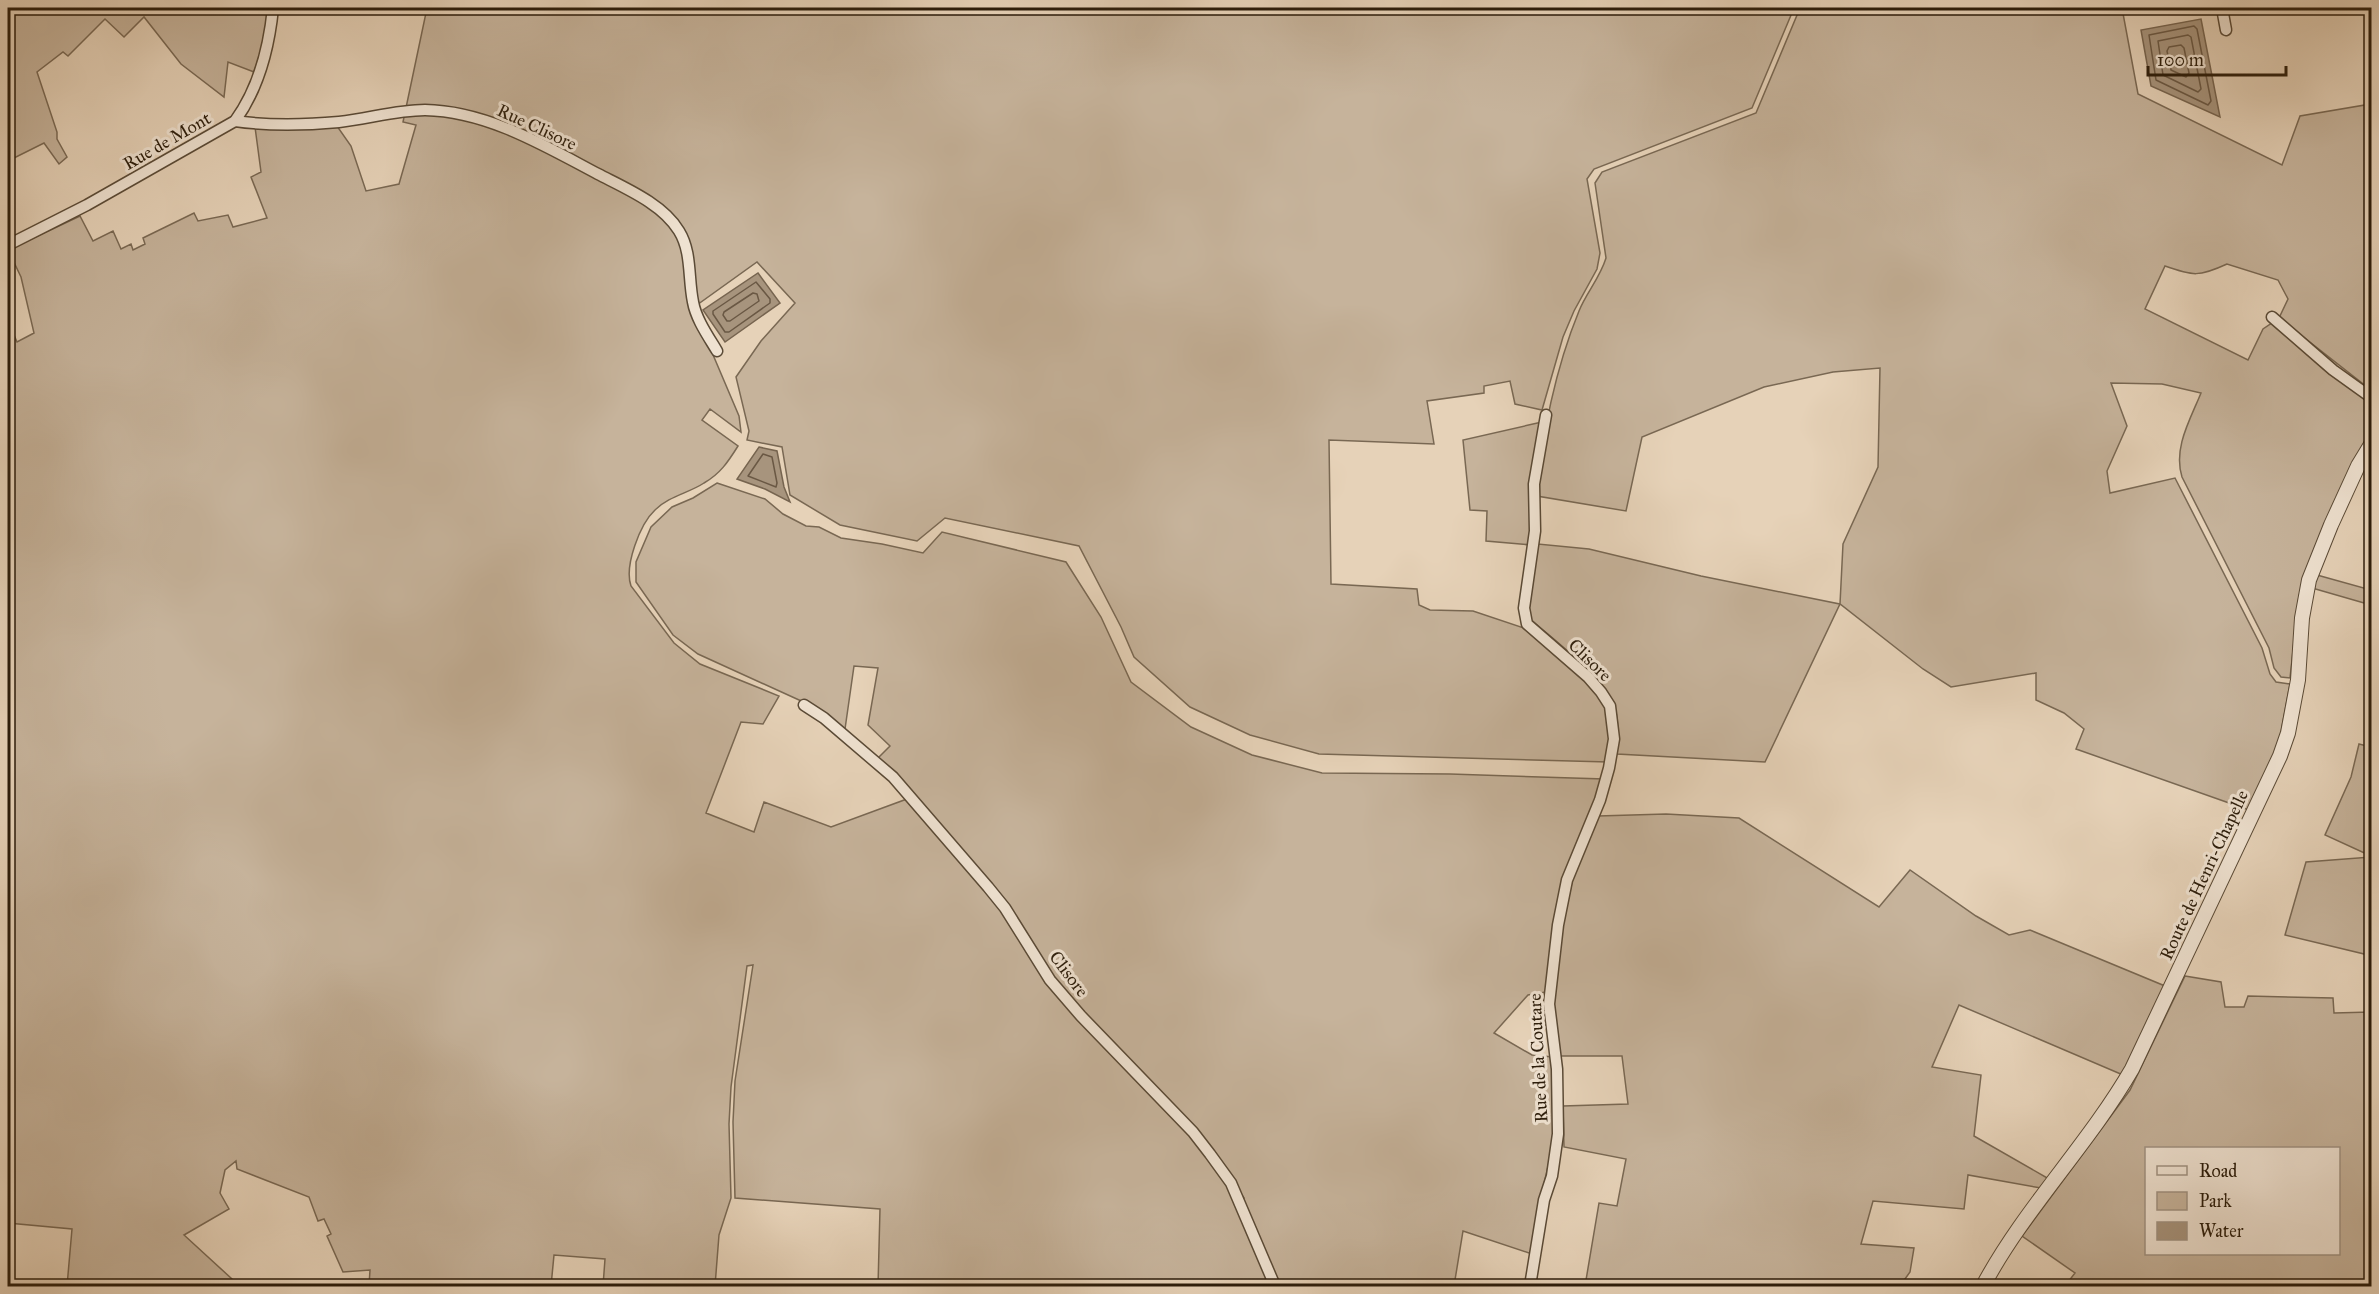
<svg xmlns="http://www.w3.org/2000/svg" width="2379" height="1294" font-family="'IM FELL Great Primer',serif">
	<rect width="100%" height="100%" fill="#e6d2b8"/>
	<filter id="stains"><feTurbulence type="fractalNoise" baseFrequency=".00333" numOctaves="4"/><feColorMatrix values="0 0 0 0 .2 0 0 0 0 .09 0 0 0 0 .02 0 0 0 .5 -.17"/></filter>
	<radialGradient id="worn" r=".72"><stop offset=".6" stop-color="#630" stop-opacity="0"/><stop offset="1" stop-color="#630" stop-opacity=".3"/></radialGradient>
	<g fill="#c6b39b" stroke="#796853" stroke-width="1.5" fill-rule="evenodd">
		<polygon points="8,8 269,8 264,42 254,72 228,62 224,97 181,64 144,17 124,37 105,19 68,56 63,52 37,72 57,132 57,139 67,157 59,164 44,143 8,161"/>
		<path d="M427 8H1794L1752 108 1594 169 1587 179 1600 253 1597 269 1574 311 1563 337 1542 410 1515 404 1510 381 1484 386V393L1427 401 1434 444 1329 440 1331 584 1417 589 1419 605 1430 610 1473 611 1527 629 1581 676 1607 707 1610 728 1608 762 1319 754 1250 735 1190 707 1134 657 1121 627 1079 546 945 518 917 541 840 525 790 495 782 447 747 440 749 431 736 377 761 341 795 303 757 262 697 305 694 310 739 416 741 432 710 409 702 420 738 446C728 462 720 474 704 483 689 493 669 496 655 510 640 524 624 566 631 586L674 643 700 664 779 696 763 724 741 722 706 813 754 832 764 802 831 827 907 799 1002 910 1042 976 1196 1141 1222 1174 1272 1286H878L880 1209 735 1198 733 1122 735 1081 753 965 747 966 731 1087 729 1124 731 1198 719 1235 715 1286H603L605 1259 554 1255 551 1286H369L370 1270 343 1272 327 1236 331 1234 324 1219 318 1221 309 1197 237 1169 236 1161 225 1170 220 1193 229 1209 184 1235 232 1279 230 1286H67L72 1229 8 1223V321L17 342 34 333 21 277 8 250 80 216 93 241 113 231 121 249 131 244 133 250 145 244 143 238 194 213 198 221 228 215 233 227 267 218 251 177 261 172 255 127 337 126 351 146 366 191 399 184 416 125 403 122Z"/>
		<path d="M1800 8H2122L2138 94 2282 165 2300 116 2371 104V390L2279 318 2288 299 2278 280 2227 264C2199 277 2193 276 2165 266L2145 309 2248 360 2263 329 2272 323 2371 400V431L2314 549 2299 596 2290 678 2281 677 2274 668 2269 648 2182 477C2173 448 2190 420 2201 393L2162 384 2111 383 2127 426 2107 471 2110 493 2175 478 2262 648 2270 674 2276 682 2290 684 2279 743 2249 810 2076 749 2084 729 2064 713 2036 700V673L1951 687 1923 669 1840 604 1765 762 1617 754C1618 740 1619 726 1616 712 1608 679 1553 640 1528 617L1538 544 1589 549 1701 576 1840 604 1843 544 1878 467 1880 368 1833 372 1764 387 1642 437 1626 511 1537 496C1541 437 1556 367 1579 311 1586 293 1600 278 1606 258L1595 183 1602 172 1756 113Z"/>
		<polygon points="1542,422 1531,545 1486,541 1487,511 1470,510 1463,440"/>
		<polygon points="717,483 765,499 783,514 806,526 819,527 841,538 882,544 923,553 942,532 1066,562 1101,617 1131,682 1191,727 1252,755 1322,773 1450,774 1604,779 1562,886 1546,992 1528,995 1494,1033 1532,1055 1553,1057 1553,1145 1537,1214 1532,1254 1463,1231 1454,1286 1278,1286 1243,1203 1244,1198 1207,1145 1093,1025 1048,972 1008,908 878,758 890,746 868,725 878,668 854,666 845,729 810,705 698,654 673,635 636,582 636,562 651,527 672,507 693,498"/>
		<polygon points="2317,575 2371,590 2371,605 2312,588"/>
		<polygon points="2359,744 2371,747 2371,856 2325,835 2351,777"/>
		<polygon points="1666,814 1739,818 1879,907 1910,870 1976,916 2009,935 2030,930 2165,986 2123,1075 1959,1005 1932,1067 1981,1075 1974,1136 2049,1179 2041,1188 1968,1175 1964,1209 1873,1201 1861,1244 1914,1248 1910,1272 1900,1286 1585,1286 1599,1203 1617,1206 1626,1159 1564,1147 1563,1106 1628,1104 1622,1056 1558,1056 1552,1004 1554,966 1577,859 1598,816"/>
		<polygon points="2371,857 2371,962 2364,954 2285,935 2306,862"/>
		<path d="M2185 976 2221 982 2225 1007H2244L2248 996 2333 998 2334 1013 2371 1012V1286H2065L2075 1273 2022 1236 2130 1090ZM2146 1148H2338V1254H2146Z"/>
	</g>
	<g fill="#a7947d" stroke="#76644f" stroke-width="1.5">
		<polygon points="2201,19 2220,117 2151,86 2141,30"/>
		<polygon points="758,273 780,303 725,342 703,310"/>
		<polygon points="759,447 777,451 784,487 790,502 765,489 737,479"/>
	</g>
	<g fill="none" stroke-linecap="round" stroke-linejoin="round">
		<g stroke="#6a5844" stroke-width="1.5">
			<polygon points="2194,26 2197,29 2211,101 2208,105 2156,80 2149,35"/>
			<polygon points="2188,35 2191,37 2201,89 2198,92 2163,75 2158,41"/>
			<polygon points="2181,45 2184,48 2189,73 2186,77 2171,70 2167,51 2169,47"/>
			<polygon points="756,282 770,299 770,303 729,332 725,332 713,314 713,311"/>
			<polygon points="753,293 757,294 759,301 730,321 727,321 723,315 724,312"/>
			<polygon points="763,454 772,457 777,483 776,487 748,476"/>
		</g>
		<g stroke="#5a4a36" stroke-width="13">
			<g id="minor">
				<polyline points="2222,8 2226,30"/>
				<path d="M235 121C269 126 306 125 339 122 368 119 396 110 425 110 487 111 545 146 598 174 625 188 663 204 679 231 692 252 688 278 693 302 696 319 708 336 717 351"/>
				<path d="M8 245 87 205 235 121C259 88 269 48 273 8"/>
				<polyline points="2272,317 2333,370 2372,398"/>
				<polyline points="804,705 824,718 893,777 988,887 1005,908 1050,980 1081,1016 1193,1132 1210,1154 1231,1183 1275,1286"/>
				<polyline points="1530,1286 1544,1200 1552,1176 1558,1134 1557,1069 1549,1004 1558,925 1567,880 1600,800 1609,768 1614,739 1610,706 1601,692 1588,677 1527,624 1524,608 1535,531 1534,484 1546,415"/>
			</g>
		</g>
		<g stroke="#5a4a36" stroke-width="16">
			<path id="tertiary" d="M1983 1286C2024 1209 2088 1145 2132 1069L2280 756 2288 733 2298 680 2302 618 2309 580 2331 525 2358 466 2372 443"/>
		</g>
		<use href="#minor" stroke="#efe2d1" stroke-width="10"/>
		<use href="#tertiary" stroke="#efe2d1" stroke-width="14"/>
	</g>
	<g text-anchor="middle" stroke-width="6" stroke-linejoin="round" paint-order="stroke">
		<g font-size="18" fill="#2c1d0b" stroke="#efe2d1">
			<text transform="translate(537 127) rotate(25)" y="6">Rue Clisore</text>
			<text transform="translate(167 141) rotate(-30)" y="6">Rue de Mont</text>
			<text transform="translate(1590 660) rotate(44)" y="6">Clisore</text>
			<text transform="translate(2204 875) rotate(-65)" y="6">Route de Henri-Chapelle</text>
			<text transform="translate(1069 974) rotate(53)" y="6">Clisore</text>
			<text transform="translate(1538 1058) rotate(-93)" y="6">Rue de la Coutare</text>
		</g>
	</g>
	<rect width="2379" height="1294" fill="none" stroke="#e6d2b8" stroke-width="30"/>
	<rect x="9" y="9" width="2361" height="1276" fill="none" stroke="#2c1d0b" stroke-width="3"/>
	<rect x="15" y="15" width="2349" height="1264" fill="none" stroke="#2c1d0b" stroke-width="1.5"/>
	<rect x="2145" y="1147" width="195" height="108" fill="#efe2d1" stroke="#a19382" stroke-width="1.5"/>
	<rect x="2157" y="1166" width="30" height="9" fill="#efe2d1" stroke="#a19382" stroke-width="1.5"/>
	<text x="2199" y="1177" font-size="18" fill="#2c1d0b">Road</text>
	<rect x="2157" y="1192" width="30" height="18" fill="#c6b39b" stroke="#a19382" stroke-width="1.5"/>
	<text x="2199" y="1207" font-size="18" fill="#2c1d0b">Park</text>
	<rect x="2157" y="1222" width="30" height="18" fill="#a7947d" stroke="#a19382" stroke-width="1.5"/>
	<text x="2199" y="1237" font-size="18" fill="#2c1d0b">Water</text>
	<path d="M2148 66v9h138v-9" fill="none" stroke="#2c1d0b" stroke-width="3"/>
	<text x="2157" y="66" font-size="18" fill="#2c1d0b" stroke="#efe2d1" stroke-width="4.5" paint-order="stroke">100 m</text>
	<rect width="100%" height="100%" filter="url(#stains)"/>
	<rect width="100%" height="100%" fill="url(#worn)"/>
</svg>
